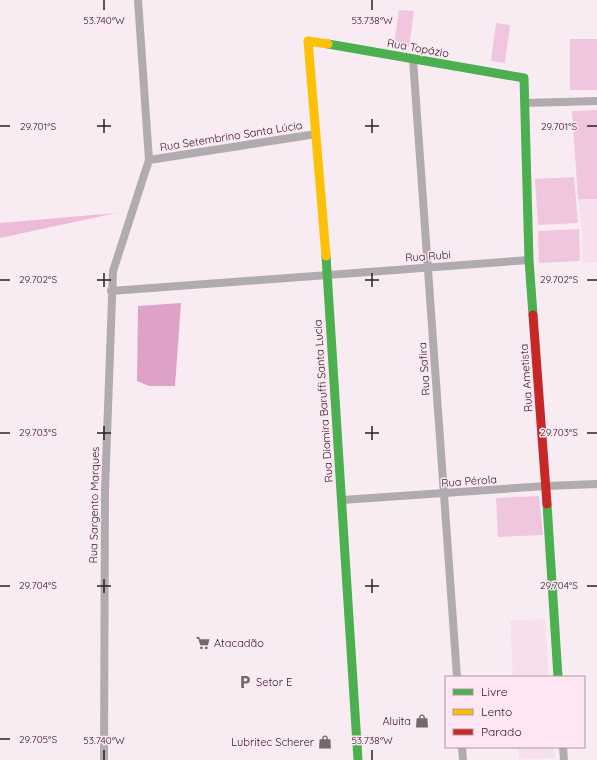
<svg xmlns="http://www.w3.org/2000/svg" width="597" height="760" font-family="Quicksand,sans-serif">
	<rect width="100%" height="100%" fill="#f8ecf2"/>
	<g fill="#f7e0ed">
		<polygon points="578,199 597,199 597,262 582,263 582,232"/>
		<polygon points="545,619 549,677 513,677 510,620"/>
		<polygon points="518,747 554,747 555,758 519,759"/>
	</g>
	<g fill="#f0c6de">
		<polygon points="399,10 414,11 409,47 394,45"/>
		<polygon points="496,23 510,25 505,63 491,61"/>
		<rect x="570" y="39" width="27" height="51"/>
		<polygon points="597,110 597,199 578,199 572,111"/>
		<polygon points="574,177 578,223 538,225 535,179"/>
		<polygon points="579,229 580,261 539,263 538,231"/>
		<polygon points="539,496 543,535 498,537 496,498"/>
	</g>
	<polygon fill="#edbad8" points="116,213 0,238 0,223"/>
	<polygon fill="#dea2c7" points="181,303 175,386 149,386 137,381 138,306"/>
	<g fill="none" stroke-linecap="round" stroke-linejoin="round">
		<g stroke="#b1abaf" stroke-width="8">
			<polyline points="413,59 457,677"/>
			<polyline points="525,103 597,101"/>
			<polyline points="149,160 316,134"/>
			<polyline points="111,291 529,260"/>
			<polyline points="342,500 546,486 597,484"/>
			<polyline points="462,747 463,760"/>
			<polyline points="563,747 564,760"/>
			<polyline points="104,760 105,490 113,271 149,160 138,0"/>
		</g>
		<g stroke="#4caf50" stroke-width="9">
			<polyline points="328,44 524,78 529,260 533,315"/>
			<polyline points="326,256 358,760"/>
			<polyline points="547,504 558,677"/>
		</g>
		<polyline stroke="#ffc107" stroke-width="9" points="326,256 308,41 328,44"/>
		<polyline stroke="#c62828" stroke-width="9" points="533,315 547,504"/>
	</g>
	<path fill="none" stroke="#2a2126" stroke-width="1.5" d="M104 0V10M372 0V10M104 119V133M372 119V133M0 126H10M97 126H111M365 126H379M587 126H597M104 273V287M372 273V287M0 280H10M97 280H111M365 280H379M587 280H597M104 426V440M372 426V440M0 433H10M97 433H111M365 433H379M587 433H597M104 579V593M372 579V593M0 586H10M97 586H111M365 586H379M587 586H597M0 739H10M104 750V760M372 750V760"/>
	<defs>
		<g id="supermarket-bare" transform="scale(1.08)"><path d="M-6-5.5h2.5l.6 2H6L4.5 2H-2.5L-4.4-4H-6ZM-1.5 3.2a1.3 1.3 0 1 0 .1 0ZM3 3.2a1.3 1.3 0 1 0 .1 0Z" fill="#72686d" stroke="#fee6f3" stroke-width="2.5" paint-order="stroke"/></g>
		<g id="parking-bare" transform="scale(1.08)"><path d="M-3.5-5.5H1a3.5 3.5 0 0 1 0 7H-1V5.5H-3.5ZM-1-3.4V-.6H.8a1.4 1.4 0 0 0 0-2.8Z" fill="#72686d" stroke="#fee6f3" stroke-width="2.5" paint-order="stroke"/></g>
		<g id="shop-bare" transform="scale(1.08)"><path d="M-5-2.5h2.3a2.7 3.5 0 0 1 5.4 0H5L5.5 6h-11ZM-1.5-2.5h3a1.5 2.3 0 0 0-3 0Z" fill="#72686d" stroke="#fee6f3" stroke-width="2.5" paint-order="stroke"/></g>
	</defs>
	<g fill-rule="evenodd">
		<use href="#supermarket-bare" x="203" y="643"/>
		<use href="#parking-bare" x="245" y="682"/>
		<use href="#shop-bare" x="422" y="721"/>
		<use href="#shop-bare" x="325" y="742"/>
	</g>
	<g text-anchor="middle" stroke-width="3" stroke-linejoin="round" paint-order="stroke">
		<g font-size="11" fill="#2a2126" stroke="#fee6f3">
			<text transform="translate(418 48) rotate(10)" y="4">Rua Topázio</text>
			<text transform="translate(231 136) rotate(-9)" y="4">Rua Setembrino Santa Lúcia</text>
			<text transform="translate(428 256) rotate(-4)" y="4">Rua Rubi</text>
			<text transform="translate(424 369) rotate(-94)" y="4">Rua Safira</text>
			<text transform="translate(526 378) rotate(-94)" y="4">Rua Ametista</text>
			<text transform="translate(323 401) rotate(-94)" y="4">Rua Diomira Baruffi Santa Lucia</text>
			<text transform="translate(469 481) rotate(-4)" y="4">Rua Pérola</text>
			<text transform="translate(94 505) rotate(-89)" y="4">Rua Sargento Marques</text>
		</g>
		<g font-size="11" fill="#2a2126" stroke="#fee6f3" text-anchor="start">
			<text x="214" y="647">Atacadão</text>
			<text x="256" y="686">Setor E</text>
			<text x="411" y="725" text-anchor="end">Aluita</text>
			<text x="314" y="746" text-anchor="end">Lubritec Scherer</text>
		</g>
	</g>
	<g font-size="10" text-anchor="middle" fill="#2a2126" stroke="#fee6f3" stroke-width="3" stroke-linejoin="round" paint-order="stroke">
		<text x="104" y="24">53.740°W</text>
		<text x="372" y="24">53.738°W</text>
		<text x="38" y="130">29.701°S</text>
		<text x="559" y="130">29.701°S</text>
		<text x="38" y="283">29.702°S</text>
		<text x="559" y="283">29.702°S</text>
		<text x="38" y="436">29.703°S</text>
		<text x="559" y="436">29.703°S</text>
		<text x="38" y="589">29.704°S</text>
		<text x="559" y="589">29.704°S</text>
		<text x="38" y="743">29.705°S</text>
		<text x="104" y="744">53.740°W</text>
		<text x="372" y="744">53.738°W</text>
	</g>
	<rect x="445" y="676" width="140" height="72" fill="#fee6f3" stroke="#a997a1"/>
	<rect x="453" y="689" width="20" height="6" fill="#4caf50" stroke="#a997a1"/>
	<text x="481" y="696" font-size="12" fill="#2a2126">Livre</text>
	<rect x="453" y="709" width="20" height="6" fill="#ffc107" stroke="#a997a1"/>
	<text x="481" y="716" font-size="12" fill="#2a2126">Lento</text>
	<rect x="453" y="729" width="20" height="6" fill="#c62828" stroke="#a997a1"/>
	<text x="481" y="736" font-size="12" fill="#2a2126">Parado</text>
</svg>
